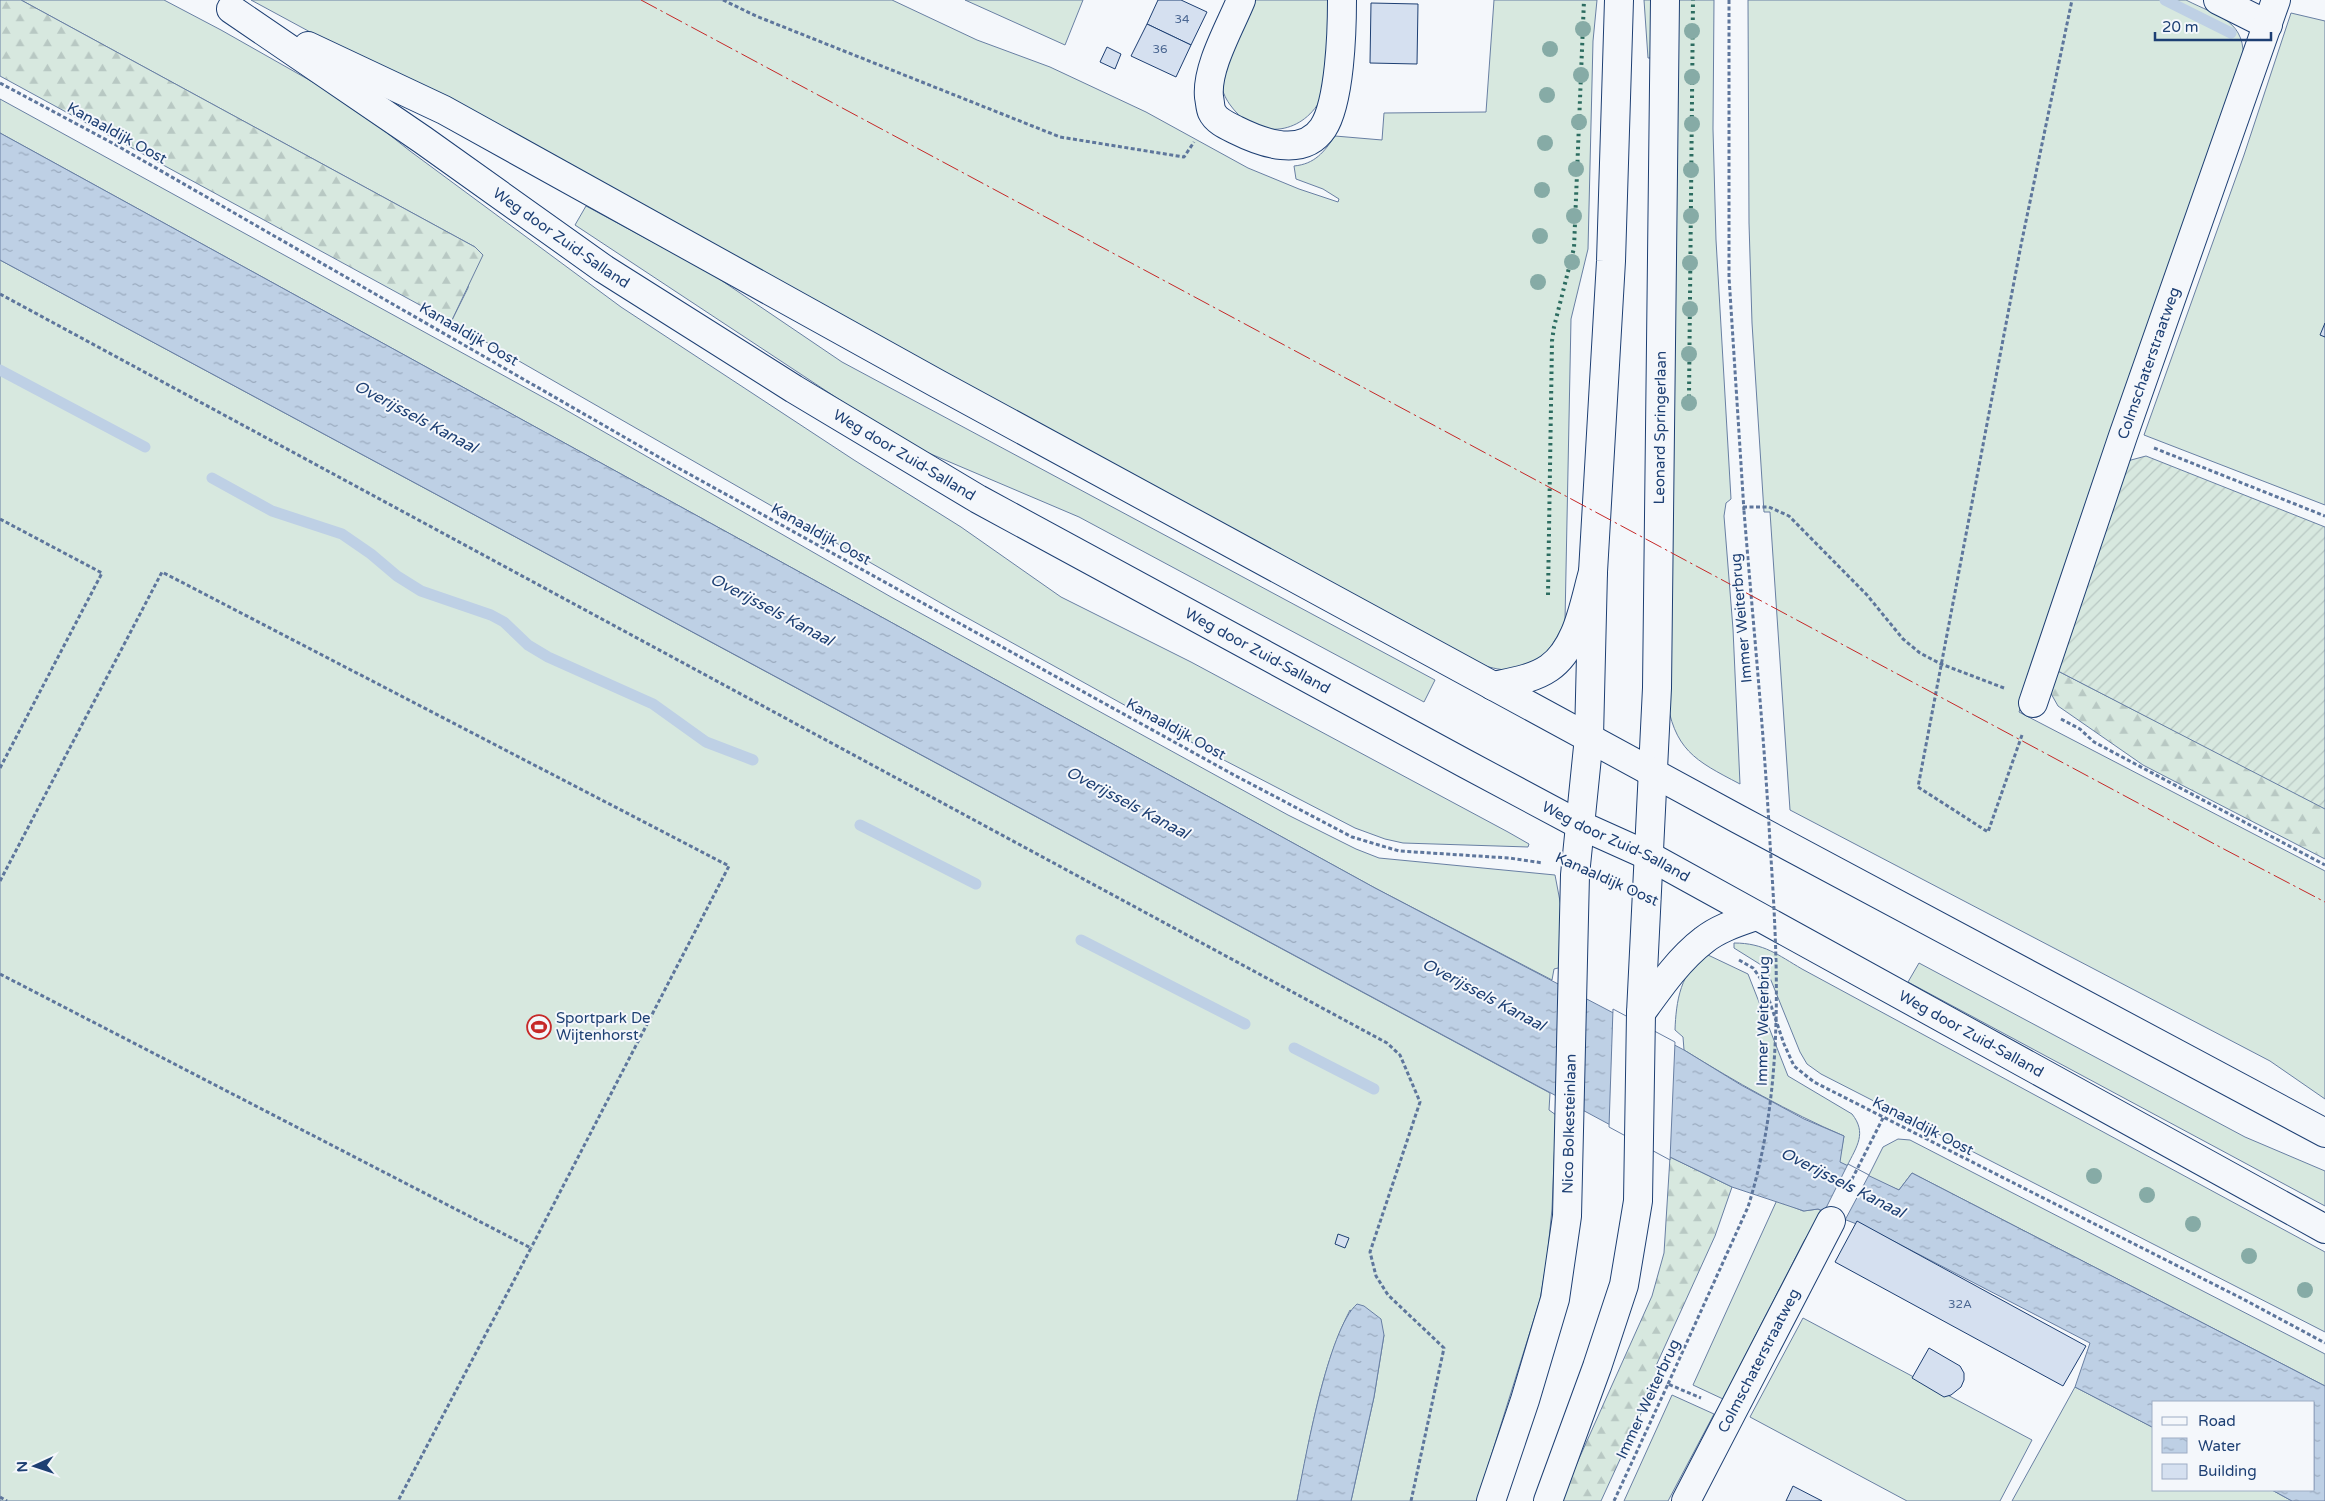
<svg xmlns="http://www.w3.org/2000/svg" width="2325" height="1501" font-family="'Varela Round',sans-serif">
	<defs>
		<pattern id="forest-firs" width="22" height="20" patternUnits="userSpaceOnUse" patternTransform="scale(1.25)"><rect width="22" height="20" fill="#d7e8df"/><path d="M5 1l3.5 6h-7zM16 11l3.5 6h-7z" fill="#b8c8c3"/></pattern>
		<pattern id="garden-furrows" width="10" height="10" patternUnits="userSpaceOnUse" patternTransform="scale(1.25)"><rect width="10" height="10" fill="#d7e8df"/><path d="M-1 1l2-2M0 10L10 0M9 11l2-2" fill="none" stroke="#b8c8c3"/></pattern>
		<pattern id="water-ripples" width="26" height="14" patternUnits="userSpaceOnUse" patternTransform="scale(1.25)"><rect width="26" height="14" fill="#bed0e5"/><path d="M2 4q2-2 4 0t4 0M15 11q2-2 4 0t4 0" fill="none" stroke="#9aaabe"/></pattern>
	</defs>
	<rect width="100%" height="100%" fill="#f4f7fb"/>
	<g fill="#d7e8df" stroke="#687fa3">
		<polygon points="21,0 164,0 221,30 348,102 410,151 621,307 854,460 961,527 1061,597 1191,662 1508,832 1529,844 1528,847 1403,843 1385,839 1355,828 1220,758 953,610 451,322 468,288 475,247"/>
		<path d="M251 0H892L977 40 1050 67 1146 112 1248 168 1299 189 1338 202 1339 199 1323 189 1296 179 1294 166C1315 164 1324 152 1335 136L1382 140 1384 113 1486 112 1494 0H1597L1593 41 1588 249 1571 319 1565 621C1545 665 1520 682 1473 661Z"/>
		<polygon points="965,0 1083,0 1065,45"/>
		<path d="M1254 0H1331C1329 17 1327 88 1321 99 1301 136 1256 140 1231 106 1227 101 1222 92 1222 85 1222 56 1242 26 1254 0Z"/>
		<polygon points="1644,0 1654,0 1653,58 1648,58"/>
		<path d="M1675 0H1714L1713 129 1716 240 1731 499 1726 503 1724 516 1733 629 1740 784C1694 760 1674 750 1666 695Z"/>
		<path d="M1748 0H2186C2219 17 2247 20 2243 64L2019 712 2325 871V1099L2270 1061 1790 810 1770 512H1764L1752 323 1749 223Z"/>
		<polygon points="2291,13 2325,21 2325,505 2144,435 2244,155"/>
		<polygon points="0,99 559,406 891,597 1288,815 1356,849 1379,858 1555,875 1563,917 1562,967 1554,969 1552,980 1375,888 0,133"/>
		<polygon points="586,206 712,274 842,362 1435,680 1424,702 1079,517 905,443 575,225"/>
		<path d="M0 260 1550 1093 1549 1110 1556 1115 1552 1209 1547 1259 1540 1300 1477 1501H1351L1374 1397 1384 1335 1350 1310C1321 1366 1310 1439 1297 1501H0Z"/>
		<path d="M1734 943C1764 943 1778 955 1802 969L2325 1252V1332L1821 1074 1807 1064 1800 1052 1766 968 1734 948Z"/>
		<path d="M1708 955 1748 974 1788 1076 1852 1114C1867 1133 1857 1146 1847 1166L1839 1162 1844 1136C1788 1112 1736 1082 1684 1050L1683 1037 1675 1030C1676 1003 1680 969 1708 955Z"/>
		<polygon points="1919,963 2245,1137 2325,1171 2325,1206 1908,982"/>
		<polygon points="1898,1139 1910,1140 2325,1354 2325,1386 1912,1173 1899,1190 1868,1177 1883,1147"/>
		<polygon points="1777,1200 1803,1211 1818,1209 1823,1212 1804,1241 1723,1399 1693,1385"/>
		<polygon points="1803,1318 2032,1440 2000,1501 1907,1501 1750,1417"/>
		<polygon points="2075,1387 2154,1428 2154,1490 2272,1490 2292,1501 2012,1501"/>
		<polygon points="1672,1395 1714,1414 1668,1501 1624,1501"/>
	</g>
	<g fill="url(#forest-firs)" stroke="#687fa3">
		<polygon points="0,0 21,0 475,247 483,255 451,322 0,76"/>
		<polygon points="2056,670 2325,808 2325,859 2143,765 2058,706 2049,690"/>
		<polygon points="1670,1157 1732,1187 1715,1236 1655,1368 1660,1372 1601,1501 1560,1501 1652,1296 1664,1253"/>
	</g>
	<polygon fill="url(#garden-furrows)" stroke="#687fa3" points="2146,456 2325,527 2325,809 2056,670 2126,464 2131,460"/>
	<g fill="url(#water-ripples)" stroke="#687fa3">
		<polygon points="0,133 1375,888 1684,1050 1741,1085 1804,1119 1844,1136 1840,1162 1899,1190 1912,1173 2325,1386 2325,1501 2292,1501 2272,1490 2314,1490 2314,1402 2154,1402 2154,1428 2075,1387 2090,1343 1872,1230 1818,1209 1804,1211 1732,1187 1670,1157 0,260"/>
		<path d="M1357 1304 1364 1306 1381 1319 1384 1335 1374 1397 1351 1501H1297C1305 1460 1328 1329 1357 1304Z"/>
	</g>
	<g fill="#f4f7fb" stroke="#687fa3">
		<polygon points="1613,1009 1675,1042 1670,1160 1609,1127"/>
		<polygon points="1848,1164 1869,1175 1844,1222 1823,1214"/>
	</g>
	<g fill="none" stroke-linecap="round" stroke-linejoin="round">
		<g stroke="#bed0e5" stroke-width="11">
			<polyline points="2165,0 2231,33"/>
			<polyline points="0,370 145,447"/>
			<polyline points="212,478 272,511 342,534 371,554 397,576 421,591 491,615 504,622 528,645 548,657 653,704 706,742 753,760"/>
			<polyline points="860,825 976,884"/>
			<polyline points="1081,940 1245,1024"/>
			<polyline points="1294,1048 1374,1089"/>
		</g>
	</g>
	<g fill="#d5e0f0" stroke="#1d3f73">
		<polygon points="1158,0 1181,0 1207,12 1191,45 1147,24"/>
		<polygon points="1371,3 1418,4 1417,64 1370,63"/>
		<polygon points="1147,24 1191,45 1176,77 1131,56"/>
		<polygon points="1107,47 1121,54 1115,69 1100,62"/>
		<polygon points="2325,323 2325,337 2320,335"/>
		<polygon points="1857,1221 2086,1346 2063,1386 1835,1262"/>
		<polygon points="1338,1234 1349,1238 1345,1248 1335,1244"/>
		<polygon points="1929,1348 1960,1366 1964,1373 1964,1380 1961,1387 1951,1395 1944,1397 1912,1378"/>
		<polygon points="1793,1486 1822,1501 1786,1501"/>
	</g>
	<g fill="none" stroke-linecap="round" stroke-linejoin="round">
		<g stroke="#1d3f73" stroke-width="30">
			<g id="minor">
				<path d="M1241 0C1230 27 1206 68 1209 97 1210 101 1210 108 1212 112 1216 121 1228 126 1236 130 1262 143 1303 158 1323 128 1340 102 1342 31 1342 0"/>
				<polyline points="2218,0 2268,25"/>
				<path id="s1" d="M2033 703 2123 436 2276 0"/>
				<path id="s2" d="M1491 1501 1525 1400 1555 1299 1567 1216 1575 875 1589 737 1593 572 1611 261 1619 0"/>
				<path id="s3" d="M1548 1501 1597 1367 1624 1285 1638 1201 1641 1013 1657 688 1665 0"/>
				<path id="s4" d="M1686 1501 1831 1221"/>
			</g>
		</g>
		<g stroke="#1d3f73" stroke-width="30">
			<g id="major">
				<path id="s5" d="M231 9 423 140 604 269 794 389 978 499 1466 764 1580 825 1649 856 2325 1229"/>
				<polyline points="308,46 444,110 938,384 1738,819 2325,1133"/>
				<path d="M1493 686C1512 682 1533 679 1549 668 1578 648 1584 603 1593 572"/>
				<path d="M1641 1013C1659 988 1679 959 1704 940 1719 928 1739 922 1756 916"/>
			</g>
		</g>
		<g stroke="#5e769c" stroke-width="3" stroke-dasharray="4 2.5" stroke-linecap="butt">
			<polyline points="723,0 756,16 1060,137 1184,157 1194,142"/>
			<polyline points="1729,0 1729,277 1744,511"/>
			<polyline points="0,83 116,145 671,464 1234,775 1352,837 1399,851 1509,858 1543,863"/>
			<polyline points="0,294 1387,1043 1400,1055 1420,1102 1370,1252 1376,1276 1388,1295 1444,1348 1411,1501"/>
			<polyline points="2154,448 2325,516"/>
			<polyline points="1743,507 1769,507 1789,516 1867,595 1903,639 1920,653 1941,664 2004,688"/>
			<polyline points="0,519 102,573 0,768"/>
			<polyline points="2061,719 2080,729 2094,742 2325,865"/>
			<polyline points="2022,735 1988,832 1918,787 2021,245 2072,0"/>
			<polyline points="0,881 162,572 729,866 531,1248"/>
			<polyline points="1739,960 1753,968 1763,982 1784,1044 1794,1066 1814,1082 2243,1299 2325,1343"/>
			<polyline points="0,974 531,1248 398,1501"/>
			<polyline points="1846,1191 1883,1118"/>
			<polyline points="0,1497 7,1501"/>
			<polyline points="1614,1501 1668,1384 1701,1398"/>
		</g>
		<use href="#minor" stroke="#f4f7fb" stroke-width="28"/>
		<use href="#major" stroke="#f4f7fb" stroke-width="28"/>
		<path stroke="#5e769c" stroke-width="3" stroke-dasharray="4 2.5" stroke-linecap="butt" d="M1668 1384 1748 1207C1785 1089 1778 964 1770 843 1764 732 1753 622 1744 511"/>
		<g stroke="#2c6c60" stroke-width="4" stroke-dasharray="2.5 4" stroke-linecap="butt">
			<polyline points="1689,397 1693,0"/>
			<polyline points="1548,595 1552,341 1554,327 1574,248 1584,0"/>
		</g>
		<polyline stroke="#c62828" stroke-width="1" stroke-dasharray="18 4 2.5 4" stroke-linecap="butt" points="641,0 2220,847 2325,902"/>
	</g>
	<g fill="#86aba6">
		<circle cx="1583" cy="29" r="8"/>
		<circle cx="1692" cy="31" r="8"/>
		<circle cx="1550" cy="49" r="8"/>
		<circle cx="1581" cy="75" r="8"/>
		<circle cx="1692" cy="77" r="8"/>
		<circle cx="1547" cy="95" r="8"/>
		<circle cx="1579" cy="122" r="8"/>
		<circle cx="1692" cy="124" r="8"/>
		<circle cx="1545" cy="143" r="8"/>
		<circle cx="1576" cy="169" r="8"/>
		<circle cx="1691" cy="170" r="8"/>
		<circle cx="1542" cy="190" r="8"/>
		<circle cx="1574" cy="216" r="8"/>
		<circle cx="1691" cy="216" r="8"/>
		<circle cx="1540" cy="236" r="8"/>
		<circle cx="1572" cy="262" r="8"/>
		<circle cx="1690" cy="263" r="8"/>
		<circle cx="1538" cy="282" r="8"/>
		<circle cx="1690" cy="309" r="8"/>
		<circle cx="1689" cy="354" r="8"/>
		<circle cx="1689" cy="403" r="8"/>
		<circle cx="2094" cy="1176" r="8"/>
		<circle cx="2147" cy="1195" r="8"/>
		<circle cx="2193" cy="1224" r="8"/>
		<circle cx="2249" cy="1256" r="8"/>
		<circle cx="2305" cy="1290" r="8"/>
	</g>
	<defs>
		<g id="stadium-ring" transform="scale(1.25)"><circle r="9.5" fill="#f4f7fb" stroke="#c62828" stroke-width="1.5"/><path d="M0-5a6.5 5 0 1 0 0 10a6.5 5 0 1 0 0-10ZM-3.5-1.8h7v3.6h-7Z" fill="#c62828"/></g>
	</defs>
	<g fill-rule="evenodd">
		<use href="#stadium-ring" x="539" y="1027"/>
	</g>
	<g text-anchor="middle" stroke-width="4" stroke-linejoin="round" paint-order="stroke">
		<g font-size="12" fill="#4b6792">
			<text x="1182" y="23">34</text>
			<text x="1160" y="53">36</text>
			<text x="1960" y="1308">32A</text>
		</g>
		<g font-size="15" fill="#1d3f73" stroke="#f4f7fb">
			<text transform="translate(117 133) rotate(29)" y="5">Kanaaldijk Oost</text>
			<text dy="5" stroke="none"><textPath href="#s5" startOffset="402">Weg door Zuid-Salland</textPath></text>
			<text transform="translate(469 334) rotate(30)" y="5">Kanaaldijk Oost</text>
			<text dy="5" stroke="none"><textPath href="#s1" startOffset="359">Colmschaterstraatweg</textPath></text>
			<text dy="5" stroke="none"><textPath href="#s3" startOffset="1088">Leonard Springerlaan</textPath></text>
			<text dy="5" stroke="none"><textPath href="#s5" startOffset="808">Weg door Zuid-Salland</textPath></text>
			<text transform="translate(821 534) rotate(29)" y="5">Kanaaldijk Oost</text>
			<text transform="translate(1741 618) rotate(-95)" y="5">Immer Weiterbrug</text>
			<text dy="5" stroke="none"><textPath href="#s5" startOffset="1212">Weg door Zuid-Salland</textPath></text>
			<text transform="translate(1176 729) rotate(29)" y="5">Kanaaldijk Oost</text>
			<text dy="5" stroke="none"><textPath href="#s5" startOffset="1618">Weg door Zuid-Salland</textPath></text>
			<text transform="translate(1607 879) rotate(24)" y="5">Kanaaldijk Oost</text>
			<text transform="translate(1763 1021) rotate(-89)" y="5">Immer Weiterbrug</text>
			<text dy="5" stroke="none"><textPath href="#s5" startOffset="2022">Weg door Zuid-Salland</textPath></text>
			<text dy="5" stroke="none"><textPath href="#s2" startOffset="388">Nico Bolkesteinlaan</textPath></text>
			<text transform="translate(1923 1126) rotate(27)" y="5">Kanaaldijk Oost</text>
			<text dy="5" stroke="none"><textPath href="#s4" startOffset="158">Colmschaterstraatweg</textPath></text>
			<text transform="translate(1648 1399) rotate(-65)" y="5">Immer Weiterbrug</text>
		</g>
		<g font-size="15" fill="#1d3f73" stroke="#f4f7fb" text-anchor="start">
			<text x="556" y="1023">Sportpark De<tspan x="556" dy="17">Wijtenhorst</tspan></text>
		</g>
		<g font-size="16" font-style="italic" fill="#1d3f73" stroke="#f4f7fb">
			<text transform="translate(416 416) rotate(28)" y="6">Overijssels Kanaal</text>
			<text transform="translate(772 609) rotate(28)" y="6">Overijssels Kanaal</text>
			<text transform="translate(1128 802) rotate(28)" y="6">Overijssels Kanaal</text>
			<text transform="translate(1484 994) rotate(28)" y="6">Overijssels Kanaal</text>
			<text transform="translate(1843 1182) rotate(27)" y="6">Overijssels Kanaal</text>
		</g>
	</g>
	<rect x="2152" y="1401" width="162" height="90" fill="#f4f7fb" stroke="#9eadc5"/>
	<rect x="2162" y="1417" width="25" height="8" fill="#f4f7fb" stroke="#9eadc5"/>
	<text x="2198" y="1426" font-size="15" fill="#1d3f73">Road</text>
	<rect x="2162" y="1438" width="25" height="15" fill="url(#water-ripples)" stroke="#9eadc5"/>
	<text x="2198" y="1451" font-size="15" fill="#1d3f73">Water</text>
	<rect x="2162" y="1464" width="25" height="15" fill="#d5e0f0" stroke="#9eadc5"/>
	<text x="2198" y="1476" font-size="15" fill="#1d3f73">Building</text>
	<g transform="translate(35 1466) rotate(267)" stroke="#f4f7fb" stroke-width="4" paint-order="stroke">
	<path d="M0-4L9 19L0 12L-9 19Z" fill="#1d3f73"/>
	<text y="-8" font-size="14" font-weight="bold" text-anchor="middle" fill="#1d3f73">N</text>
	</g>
	<path d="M2155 32v8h116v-8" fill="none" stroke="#1d3f73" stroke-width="2.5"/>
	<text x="2162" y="32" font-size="15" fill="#1d3f73" stroke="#f4f7fb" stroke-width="4" paint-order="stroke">20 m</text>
</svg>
